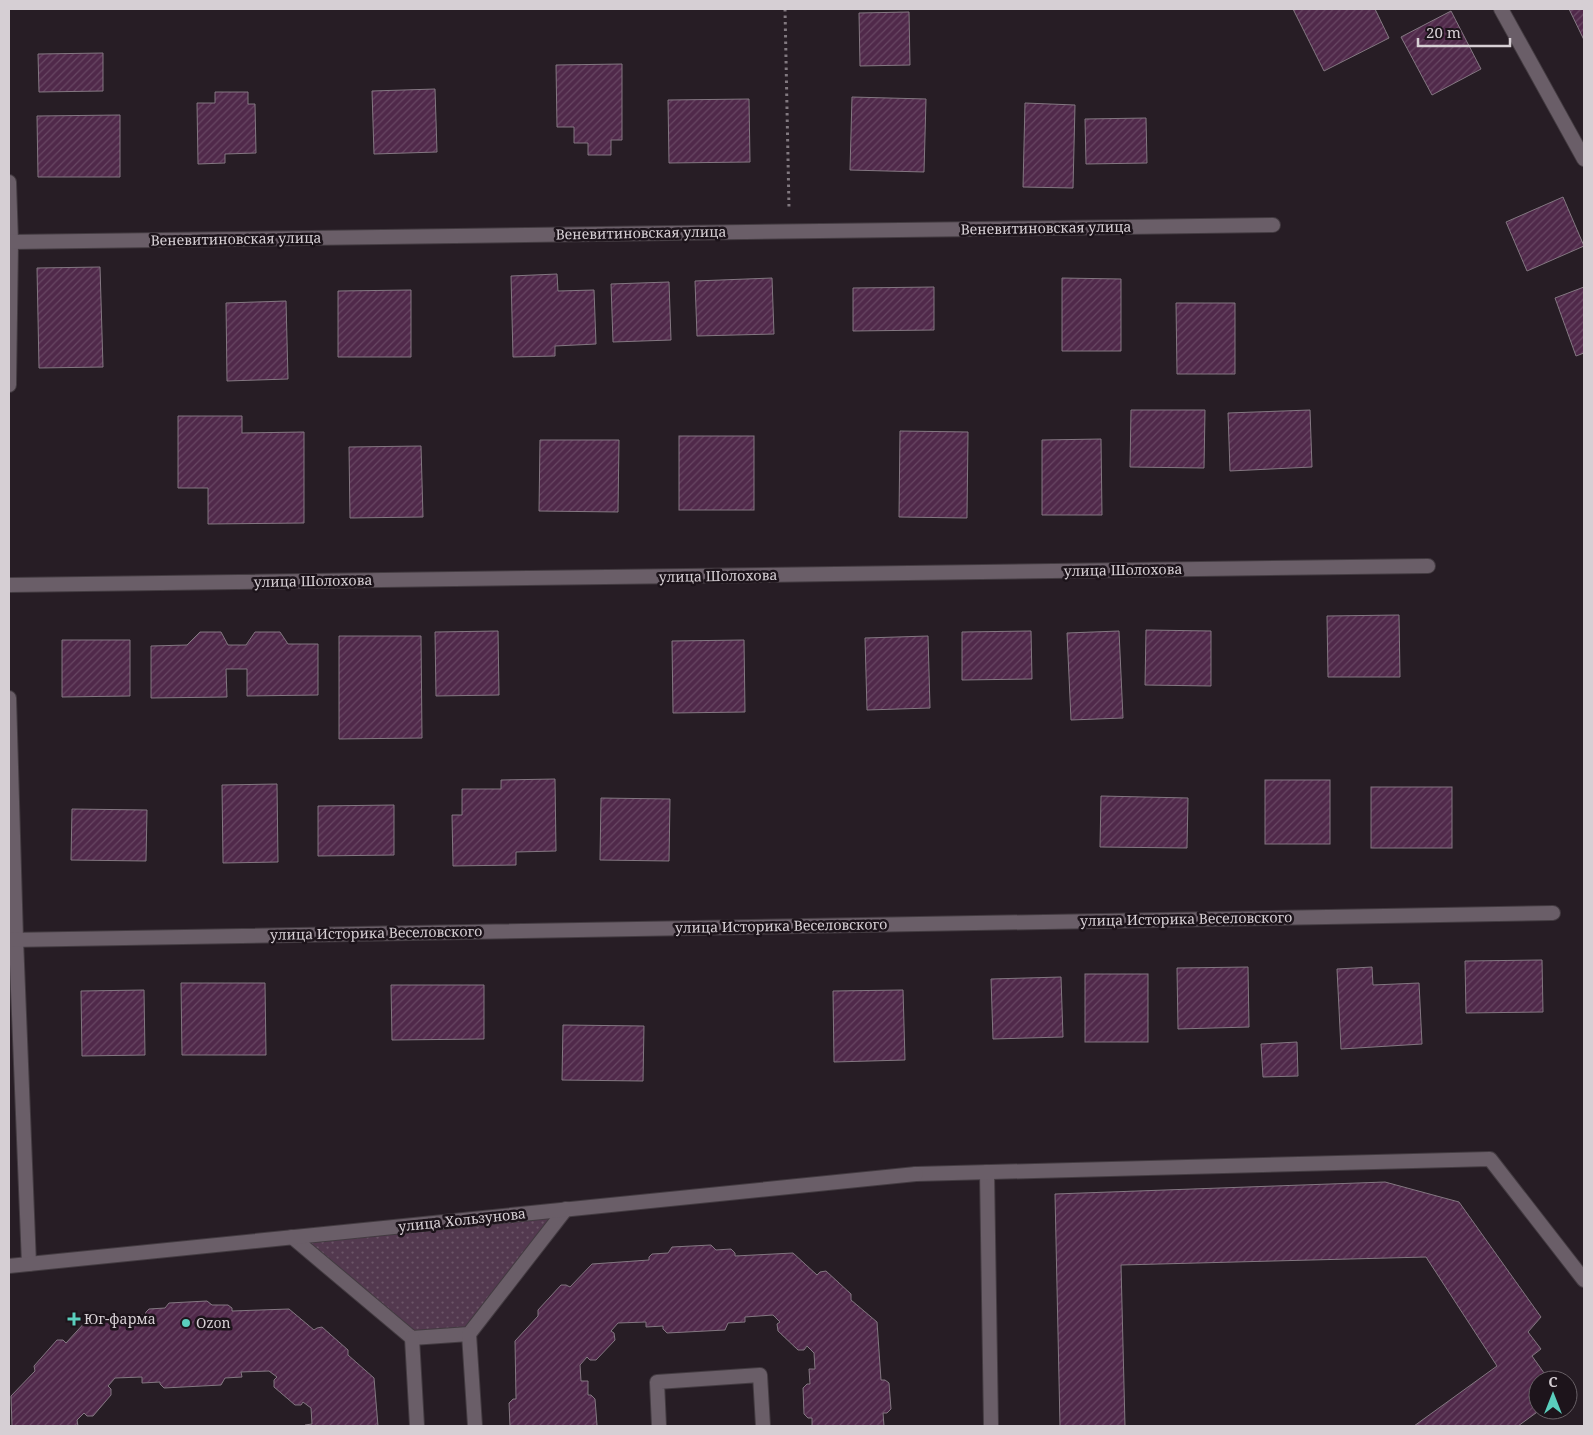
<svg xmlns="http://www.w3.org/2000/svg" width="1593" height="1435" font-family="'Noto Serif',serif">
	<defs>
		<pattern id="grass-dots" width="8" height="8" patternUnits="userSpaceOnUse" patternTransform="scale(1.25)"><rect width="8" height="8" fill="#53394f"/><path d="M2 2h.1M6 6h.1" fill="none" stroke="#6b5567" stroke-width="1.8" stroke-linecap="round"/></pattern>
		<pattern id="building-hatch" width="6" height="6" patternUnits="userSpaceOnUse" patternTransform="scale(1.25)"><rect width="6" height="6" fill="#50294a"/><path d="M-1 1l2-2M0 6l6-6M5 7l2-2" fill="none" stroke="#684763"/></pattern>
	</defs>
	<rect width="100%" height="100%" fill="#271d25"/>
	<polygon fill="url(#grass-dots)" points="566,1209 469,1334 412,1338 292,1237"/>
	<g fill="url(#building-hatch)" stroke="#837781">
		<polygon points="1293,9 1375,9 1389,38 1324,71"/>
		<polygon points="1569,9 1584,9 1584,40"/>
		<polygon points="1451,11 1481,69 1432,95 1401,37"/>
		<polygon points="909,12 910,65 860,66 859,13"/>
		<polygon points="103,53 103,91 39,92 38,54"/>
		<polygon points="622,64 622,140 611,140 611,155 588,155 588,143 574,143 574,127 557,127 556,65"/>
		<polygon points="435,89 437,152 374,154 372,91"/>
		<polygon points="215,92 248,92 248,104 255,104 256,153 225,154 225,163 198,164 197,103 215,103"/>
		<polygon points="852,97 926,99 924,172 850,170"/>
		<polygon points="749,99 750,162 669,163 668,100"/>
		<polygon points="1025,103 1075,105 1073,188 1023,187"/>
		<polygon points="120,115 120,177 38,177 37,116"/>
		<polygon points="1146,118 1147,163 1086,164 1085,119"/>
		<polygon points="1563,197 1584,246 1527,271 1506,222"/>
		<polygon points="100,267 103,367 39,368 37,268"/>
		<polygon points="557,274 558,291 594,290 596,344 555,346 555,356 513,357 511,276"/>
		<polygon points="772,278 774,334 697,336 695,281"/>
		<polygon points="1062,278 1121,279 1121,351 1062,351"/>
		<polygon points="669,282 671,340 613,342 611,284"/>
		<polygon points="934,287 934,330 853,331 853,288"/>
		<polygon points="1584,287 1584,353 1576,356 1555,298"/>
		<polygon points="411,290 411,357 338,357 338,291"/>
		<polygon points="286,301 288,379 227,381 226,303"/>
		<polygon points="1176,303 1235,303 1235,374 1177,374"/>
		<polygon points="1131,410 1205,410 1204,468 1130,467"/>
		<polygon points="1310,410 1312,467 1230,471 1228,413"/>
		<polygon points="178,416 242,416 242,433 304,432 304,523 208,524 208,488 178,488"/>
		<polygon points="900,431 968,432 967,518 899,517"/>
		<rect x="679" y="436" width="75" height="74"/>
		<polygon points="1101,439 1102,515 1042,515 1042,440"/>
		<polygon points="540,440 619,440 618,512 539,511"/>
		<polygon points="421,446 423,517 350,518 349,447"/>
		<polygon points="1399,615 1400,677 1328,677 1327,616"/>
		<polygon points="1146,630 1211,631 1211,686 1145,685"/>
		<polygon points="498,631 499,695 436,696 435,632"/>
		<polygon points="1031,631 1032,679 962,680 962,632"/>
		<polygon points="1119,631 1123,718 1071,720 1067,633"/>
		<polygon points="200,632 221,632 228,645 246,645 255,632 280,632 288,644 318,644 318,695 247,696 247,669 226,669 227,697 151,698 151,646 187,645"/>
		<polygon points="339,636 421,636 422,738 339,739"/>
		<polygon points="928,636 930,708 867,710 865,638"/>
		<polygon points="62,640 130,640 130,696 62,697"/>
		<polygon points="744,640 745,712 673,713 672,641"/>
		<polygon points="555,779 556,851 516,852 516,865 453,866 452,815 462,815 462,789 501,789 501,780"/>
		<rect x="1265" y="780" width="65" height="64"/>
		<polygon points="277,784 278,862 223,863 222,785"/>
		<rect x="1371" y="787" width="81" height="61"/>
		<polygon points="1101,796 1188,798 1187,848 1100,847"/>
		<polygon points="601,798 670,799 669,861 600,860"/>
		<polygon points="394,805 394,855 318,856 318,806"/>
		<polygon points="72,809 147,810 146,861 71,860"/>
		<polygon points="1542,960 1543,1012 1466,1013 1465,961"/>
		<polygon points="1248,967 1249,1027 1178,1029 1177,968"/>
		<polygon points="1372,967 1373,985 1419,983 1422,1044 1341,1049 1337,969"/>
		<rect x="1085" y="974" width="63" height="68"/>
		<polygon points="1061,977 1063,1037 993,1039 991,979"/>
		<polygon points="181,983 265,983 266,1055 182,1055"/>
		<polygon points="391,985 484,985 484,1039 392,1040"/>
		<polygon points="144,990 145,1055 82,1056 81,991"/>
		<polygon points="903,990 905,1060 834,1062 833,991"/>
		<polygon points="563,1025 644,1026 643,1081 562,1080"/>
		<polygon points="1297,1042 1298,1076 1263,1077 1261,1044"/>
		<polygon points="1385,1182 1459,1202 1541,1317 1528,1332 1541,1349 1532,1356 1549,1380 1538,1380 1538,1410 1540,1410 1518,1426 1414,1426 1497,1366 1426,1257 1121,1265 1125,1426 1060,1426 1055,1194"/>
		<polygon points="711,1245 716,1250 731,1249 735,1253 735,1256 793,1253 817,1275 820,1272 826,1271 851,1294 851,1300 877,1322 881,1380 885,1380 889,1383 891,1409 887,1413 883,1413 884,1426 812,1426 812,1418 808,1418 804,1414 803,1388 807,1384 810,1384 809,1369 815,1369 814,1353 807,1346 804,1350 798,1350 778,1331 777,1324 780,1322 773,1315 745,1317 745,1322 728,1323 725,1330 667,1333 663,1329 663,1326 646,1327 646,1322 618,1323 611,1331 614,1333 615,1340 596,1360 590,1360 587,1357 580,1365 581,1381 588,1381 588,1395 591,1395 595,1399 597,1425 595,1426 510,1426 509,1403 513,1399 516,1399 515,1341 538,1316 538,1310 561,1285 566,1285 570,1287 592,1264 649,1260 649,1257 652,1254 668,1253 672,1247"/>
		<polygon points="207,1301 212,1305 228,1305 232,1308 232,1311 289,1309 314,1330 317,1328 322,1327 348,1350 348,1355 374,1378 378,1426 305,1426 305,1425 312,1424 311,1408 303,1402 301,1405 295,1405 274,1387 274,1380 277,1377 269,1371 241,1372 242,1377 225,1378 221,1385 164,1388 160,1384 160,1382 142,1383 142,1377 115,1378 108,1386 111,1389 111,1395 93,1416 87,1416 84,1413 77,1420 78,1426 12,1426 11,1396 35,1371 34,1366 57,1340 63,1340 66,1343 88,1319 145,1315 146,1312 149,1309 165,1308 169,1303"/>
	</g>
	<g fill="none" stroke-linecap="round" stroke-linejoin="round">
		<g stroke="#433b41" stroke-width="16">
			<g id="service">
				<polyline points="987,1172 991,1426"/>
				<polyline points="916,1174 1490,1159 1584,1280"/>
				<polyline points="292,1237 412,1338 469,1334 566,1209"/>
				<polyline points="469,1334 475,1426"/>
				<polyline points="412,1338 417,1426"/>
				<polyline points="659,1426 657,1382 760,1375 763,1426"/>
			</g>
		</g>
		<g stroke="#433b41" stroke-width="16">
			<g id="minor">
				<polyline points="1501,9 1584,159"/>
				<polyline points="9,182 11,242 9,385"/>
				<polyline points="9,242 1273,225"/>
				<polyline points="9,585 1428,566"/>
				<polyline points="9,698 16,939 29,1264"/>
				<polyline points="9,940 1553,913"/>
				<polyline points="9,1266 916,1174"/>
			</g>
		</g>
		<polyline stroke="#827980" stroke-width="3" stroke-dasharray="2.5 4" stroke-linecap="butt" points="785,9 789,208"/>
		<use href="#service" stroke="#6a5e68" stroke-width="14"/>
		<use href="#minor" stroke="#6a5e68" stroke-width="14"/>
	</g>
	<g fill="#5acebd" stroke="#1d141b" stroke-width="2">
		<path d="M71.5 1311.5h5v5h5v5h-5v5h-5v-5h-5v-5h5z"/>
		<circle cx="186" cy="1323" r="5"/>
	</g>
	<g text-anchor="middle" stroke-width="5" stroke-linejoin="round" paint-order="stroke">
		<g font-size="14" fill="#d6cfd4" stroke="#1d141b">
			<text transform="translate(1046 228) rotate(-1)" y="5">Веневитиновская улица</text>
			<text transform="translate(641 233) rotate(-1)" y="5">Веневитиновская улица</text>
			<text transform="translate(236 239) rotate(-1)" y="5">Веневитиновская улица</text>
			<text transform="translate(1123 570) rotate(-1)" y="5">улица Шолохова</text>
			<text transform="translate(718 576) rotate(-1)" y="5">улица Шолохова</text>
			<text transform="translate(313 581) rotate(-1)" y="5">улица Шолохова</text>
			<text transform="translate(1186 919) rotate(-1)" y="5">улица Историка Веселовского</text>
			<text transform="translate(781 926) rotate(-1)" y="5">улица Историка Веселовского</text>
			<text transform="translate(376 933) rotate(-1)" y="5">улица Историка Веселовского</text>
			<text transform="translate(462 1220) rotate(-6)" y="5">улица Хользунова</text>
		</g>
		<g font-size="14" fill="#d6cfd4" stroke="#1d141b" text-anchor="start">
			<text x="84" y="1324">Юг-фарма</text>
			<text x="196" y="1328">Ozon</text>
		</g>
	</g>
	<rect width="1593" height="1435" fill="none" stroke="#d6cfd4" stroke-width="20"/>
	<g transform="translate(1553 1395)"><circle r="24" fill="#1d141b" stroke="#675f65"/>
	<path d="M0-4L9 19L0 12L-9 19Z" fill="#5acebd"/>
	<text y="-8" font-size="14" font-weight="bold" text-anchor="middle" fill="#d6cfd4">С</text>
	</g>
	<path d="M1418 38v8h92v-8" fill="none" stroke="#d6cfd4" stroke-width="2.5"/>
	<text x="1426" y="38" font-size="15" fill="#d6cfd4" stroke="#1d141b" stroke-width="4" paint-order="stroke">20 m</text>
</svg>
